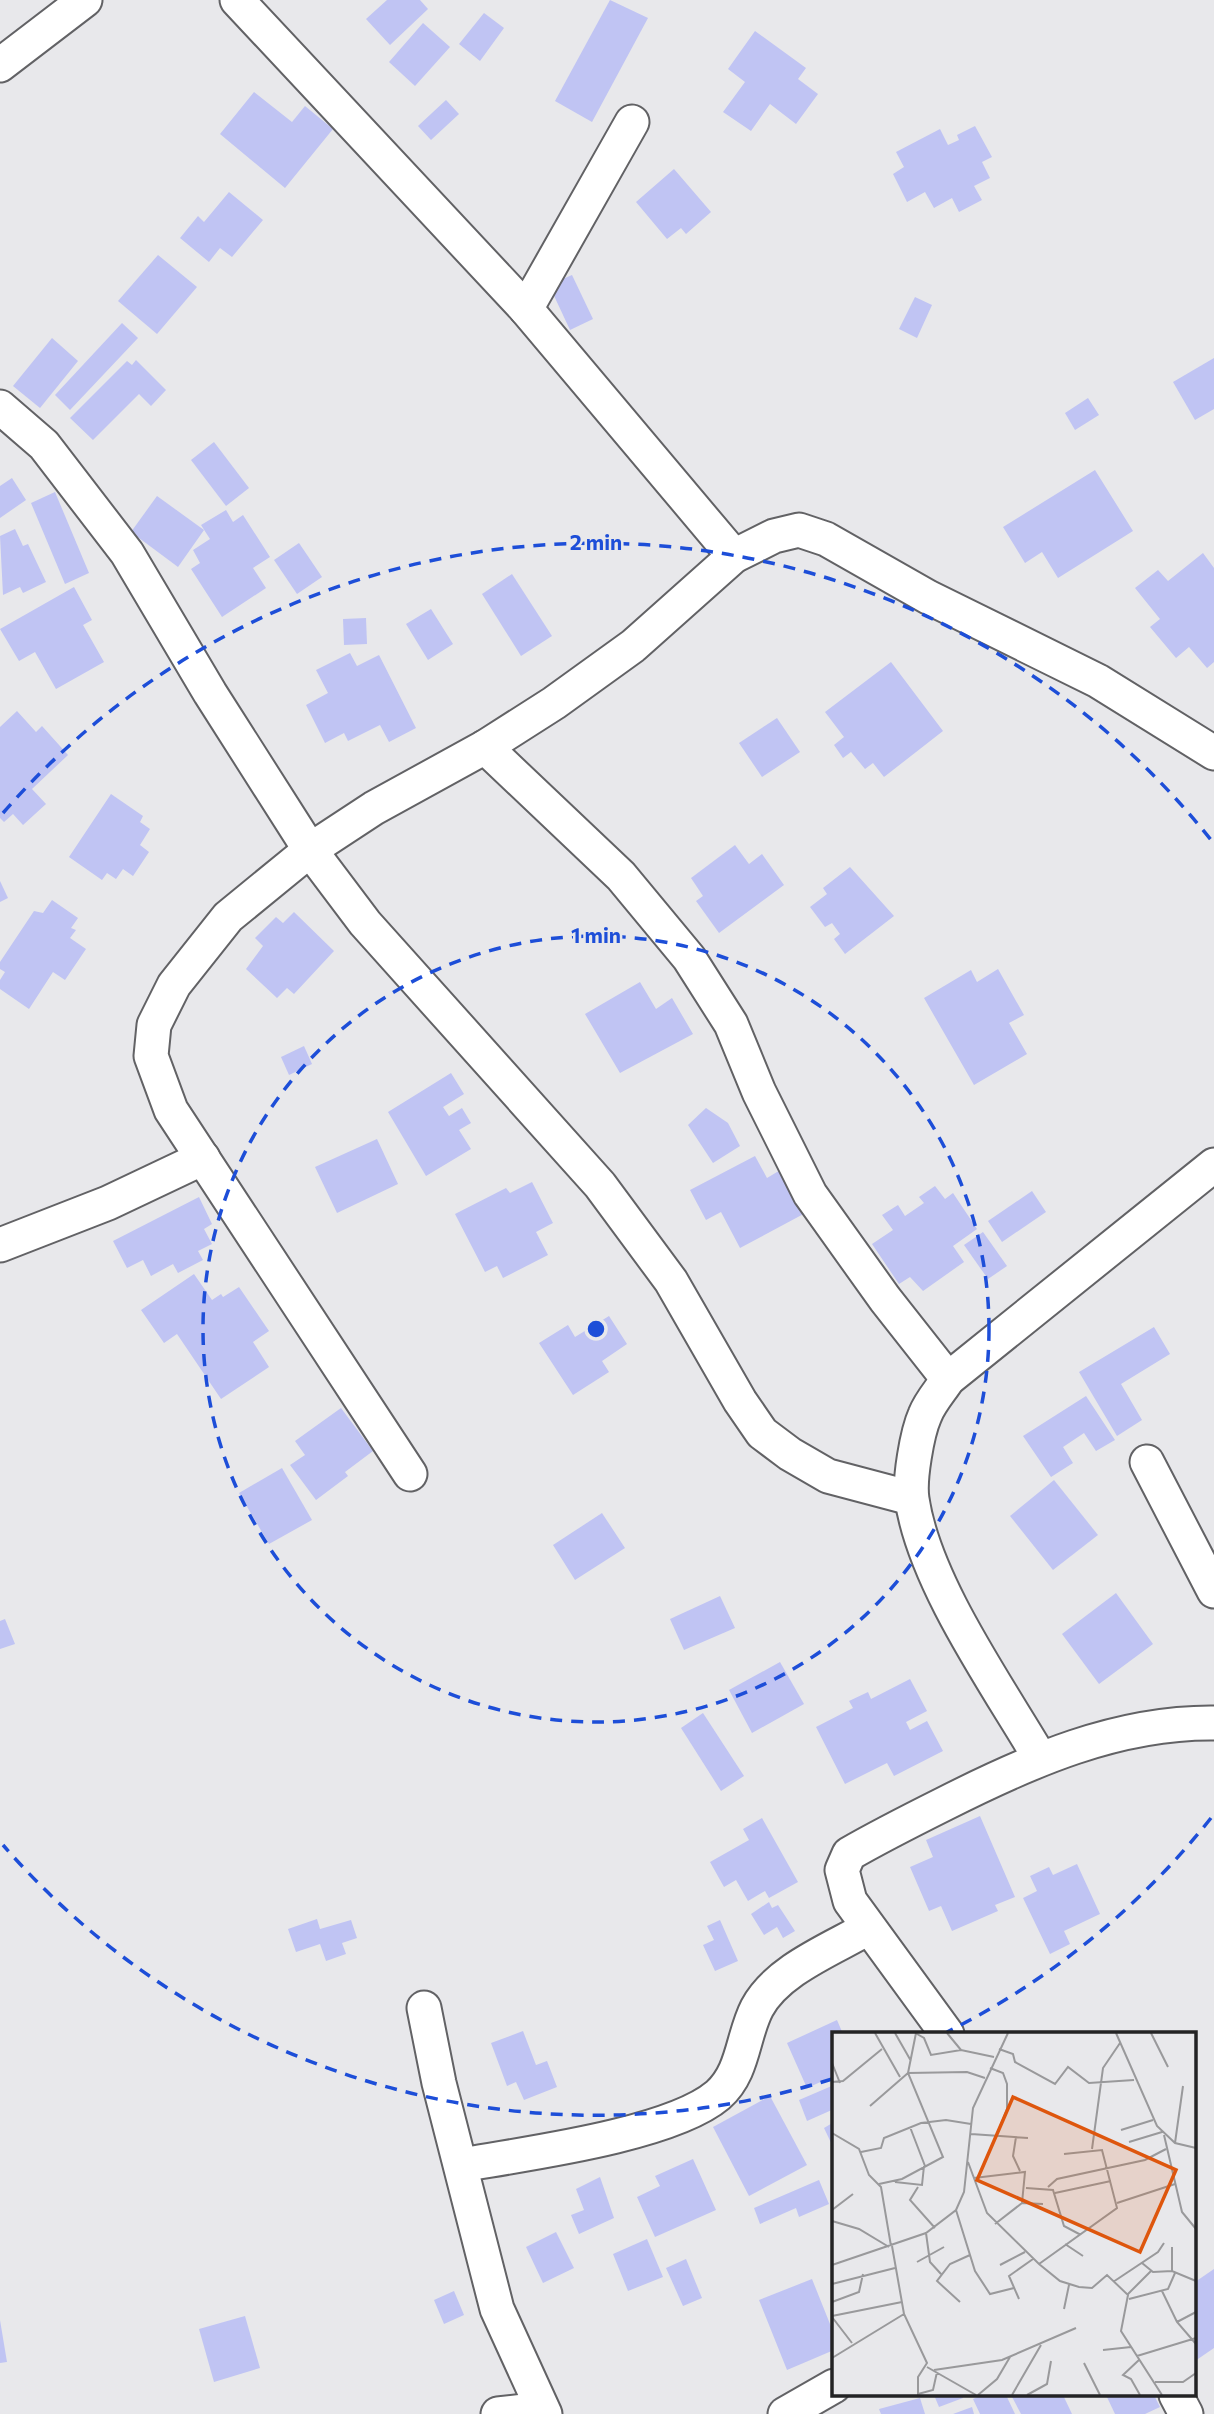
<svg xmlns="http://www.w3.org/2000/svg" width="1214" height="2414" font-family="Commissioner,sans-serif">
	<rect width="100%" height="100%" fill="#e8e8eb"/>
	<g fill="#c0c4f3">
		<polygon points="387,0 420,0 428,9 390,45 366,19"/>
		<polygon points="610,0 648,18 592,122 555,101"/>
		<polygon points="484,13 504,28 480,61 459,44"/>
		<polygon points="423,23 450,47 415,86 389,62"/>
		<polygon points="755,31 806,68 798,79 818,94 796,124 770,104 751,131 723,112 745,82 728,69"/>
		<polygon points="254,92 292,122 305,106 333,129 285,188 220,134"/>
		<polygon points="446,100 459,114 431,140 418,126"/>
		<polygon points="975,126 992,157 982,162 990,178 974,186 982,200 959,212 952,198 934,208 925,192 907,202 893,174 904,167 896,152 940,129 948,145 959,140 957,135"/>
		<polygon points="674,169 711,212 686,234 681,228 667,239 636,202"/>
		<polygon points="229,192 263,220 232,257 220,248 209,262 180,238 198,216 204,222"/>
		<polygon points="158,255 197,287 157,334 118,301"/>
		<polygon points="572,275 593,319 570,330 549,285"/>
		<polygon points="915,297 932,305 917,338 899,329"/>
		<polygon points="122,323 138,338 70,410 55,395"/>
		<polygon points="52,338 78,361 40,408 13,386"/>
		<polygon points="1214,358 1214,409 1195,420 1173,382"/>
		<polygon points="136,360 166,390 151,406 139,394 93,440 70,418 127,361 132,365"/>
		<polygon points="1088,398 1099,415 1075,430 1065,413"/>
		<polygon points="214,442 249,488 226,506 191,460"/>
		<polygon points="1095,470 1133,531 1058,578 1042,552 1025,563 1003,527"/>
		<polygon points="12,478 26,500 0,518 0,486"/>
		<polygon points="55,492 89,573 65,584 31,503"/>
		<polygon points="157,496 204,530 178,567 131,532"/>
		<polygon points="226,510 233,522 243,515 270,557 253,568 266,588 222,617 191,569 200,563 193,550 210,539 201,525"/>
		<polygon points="15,529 23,546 28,544 46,582 23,593 20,587 3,595 0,536"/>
		<polygon points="299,543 322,577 297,594 274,560"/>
		<polygon points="1203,553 1214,568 1214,662 1207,668 1189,647 1176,658 1150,627 1160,619 1135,588 1158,570 1168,581"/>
		<polygon points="512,574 552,636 521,656 482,594"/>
		<polygon points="74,587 92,620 83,625 104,662 56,689 35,652 19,661 0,629"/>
		<polygon points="431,609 453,644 428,660 406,624"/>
		<polygon points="366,618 367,644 344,645 343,619"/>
		<polygon points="350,653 357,666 379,655 416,728 389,742 380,725 348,741 344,733 325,743 306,705 328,693 316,670"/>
		<polygon points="891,662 943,731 884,777 873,763 865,769 851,752 843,758 834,745 844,737 825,712"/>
		<polygon points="17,711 36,732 42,726 68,755 32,789 46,804 23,825 13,814 4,822 0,818 0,727"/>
		<polygon points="777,718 800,752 762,777 739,743"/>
		<polygon points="111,794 143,816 140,822 150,829 140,845 149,852 133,876 123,869 116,879 107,873 102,880 69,857"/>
		<polygon points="735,845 749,864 762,854 784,885 719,933 696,901 703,896 691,878"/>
		<polygon points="850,867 894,916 845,954 834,939 840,934 832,923 825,927 810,907 827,894 823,888"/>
		<polygon points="0,881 8,898 0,902"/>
		<polygon points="52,900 78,918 71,928 76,930 70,938 86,949 65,980 53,972 29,1009 0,989 0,980 5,972 0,969 0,962 34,911 43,913"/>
		<polygon points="294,912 334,951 294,994 287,988 277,998 246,969 263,946 255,938 276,917 283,923"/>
		<polygon points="998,969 1024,1015 1009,1023 1027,1054 974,1085 924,998 971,970 977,982"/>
		<polygon points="640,982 656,1009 672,998 693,1034 620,1073 585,1014"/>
		<polygon points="304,1046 312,1064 289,1075 281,1057"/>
		<polygon points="451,1073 464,1094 443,1107 449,1116 462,1108 471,1123 459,1130 471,1149 426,1176 388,1112"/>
		<polygon points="706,1108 728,1123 740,1146 713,1163 688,1125"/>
		<polygon points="377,1139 398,1184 337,1213 315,1167"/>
		<polygon points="755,1156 767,1178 787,1166 811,1210 740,1248 721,1212 706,1220 690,1190"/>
		<polygon points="532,1182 553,1223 536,1232 548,1255 503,1278 497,1266 485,1272 455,1214 506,1188 510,1193"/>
		<polygon points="935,1186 945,1199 953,1193 977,1229 953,1246 964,1262 923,1291 910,1277 899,1284 872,1244 893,1230 882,1215 898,1205 905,1216 924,1203 919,1197"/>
		<polygon points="1032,1191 1046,1212 1002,1242 988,1221"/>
		<polygon points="199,1197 212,1224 204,1229 212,1244 198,1251 203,1260 178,1273 173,1264 151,1276 143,1260 127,1268 113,1241"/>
		<polygon points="983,1232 1007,1266 988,1279 964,1245"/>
		<polygon points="194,1274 212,1300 221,1294 223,1297 239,1287 269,1331 253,1342 269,1367 221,1399 177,1334 164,1343 141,1310"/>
		<polygon points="609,1316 627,1344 602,1361 609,1372 573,1395 539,1343 568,1325 575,1337"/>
		<polygon points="1154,1327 1170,1354 1121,1384 1142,1420 1117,1436 1079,1372"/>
		<polygon points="1086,1396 1115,1440 1096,1451 1084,1433 1063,1447 1073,1463 1051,1477 1023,1436"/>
		<polygon points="341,1408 373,1451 345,1472 348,1476 316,1500 290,1465 305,1455 295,1441"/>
		<polygon points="282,1468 312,1520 269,1544 239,1493"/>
		<polygon points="1054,1480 1098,1535 1053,1570 1010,1516"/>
		<polygon points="602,1513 625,1548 575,1580 553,1545"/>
		<polygon points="1116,1593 1153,1644 1099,1684 1062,1634"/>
		<polygon points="720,1596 735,1628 684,1650 670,1619"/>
		<polygon points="5,1619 15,1644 0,1649 0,1621"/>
		<polygon points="780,1662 804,1704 752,1733 729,1690"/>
		<polygon points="910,1679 927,1711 906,1722 910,1730 927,1721 943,1751 894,1776 887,1763 845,1784 816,1727 853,1708 849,1701 868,1692 871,1699"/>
		<polygon points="703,1713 744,1776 721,1791 681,1728"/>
		<polygon points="980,1816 1015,1897 995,1905 998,1911 952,1931 941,1906 929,1911 910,1867 933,1857 926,1840"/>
		<polygon points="762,1818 798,1882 769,1898 765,1891 748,1901 736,1880 724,1887 710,1862 749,1840 743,1829"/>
		<polygon points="1077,1864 1100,1914 1064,1931 1070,1944 1050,1954 1023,1898 1037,1891 1030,1876 1049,1867 1053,1875"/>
		<polygon points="769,1902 772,1908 778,1905 795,1931 783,1938 777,1927 764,1935 751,1914"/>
		<polygon points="317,1919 320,1929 351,1920 357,1938 342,1943 346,1954 326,1961 320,1944 296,1952 288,1929"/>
		<polygon points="720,1920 738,1961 715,1971 703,1945 714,1940 707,1926"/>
		<polygon points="837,2020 843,2034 834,2034 834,2076 807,2088 787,2043"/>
		<polygon points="523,2031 536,2065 547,2061 557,2087 524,2100 516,2082 507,2086 491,2043"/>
		<polygon points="834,2085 834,2109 807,2121 799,2100"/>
		<polygon points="770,2096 807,2165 749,2196 713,2127"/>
		<polygon points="834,2122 834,2149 824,2128"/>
		<polygon points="693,2159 716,2210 655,2237 637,2197 660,2186 655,2176"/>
		<polygon points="600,2177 614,2218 579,2234 571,2215 584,2210 576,2189"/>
		<polygon points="819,2180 829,2204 799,2217 796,2208 760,2224 754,2208"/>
		<polygon points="556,2232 574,2268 543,2283 526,2247"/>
		<polygon points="647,2239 663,2277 628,2291 613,2254"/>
		<polygon points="686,2259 702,2298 683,2306 666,2268"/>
		<polygon points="1214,2269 1214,2348 1195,2361 1195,2282"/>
		<polygon points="812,2279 834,2334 834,2350 787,2370 759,2300"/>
		<polygon points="454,2291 464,2315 444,2324 434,2300"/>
		<polygon points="245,2316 260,2368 214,2382 199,2329"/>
		<polygon points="0,2320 7,2362 0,2363"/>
		<polygon points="934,2395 962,2395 963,2398 939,2407"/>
		<polygon points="982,2395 1006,2395 1015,2414 980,2414 973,2399"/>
		<polygon points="1011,2395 1063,2395 1072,2414 1021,2414"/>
		<polygon points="1106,2395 1154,2395 1160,2407 1145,2414 1115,2414"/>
		<polygon points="920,2398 925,2414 881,2414 879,2409"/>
		<polygon points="972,2407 974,2414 953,2414"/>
	</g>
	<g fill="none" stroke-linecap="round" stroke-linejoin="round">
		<g stroke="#626265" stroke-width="37">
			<g id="minor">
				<polyline points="237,0 526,309 734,556"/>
				<polyline points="0,65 85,0"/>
				<polyline points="526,309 632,122"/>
				<polyline points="0,407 44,445 127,553 210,693 310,850 365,923 600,1185 671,1281 740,1401 762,1433 790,1454 828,1476 911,1498"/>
				<polyline points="485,747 621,876 689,958 731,1024 759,1092 810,1194 885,1299 948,1379"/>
				<polyline points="0,1245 108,1203 203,1158"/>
				<polyline points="1147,1462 1214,1591"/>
				<polyline points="410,1474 171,1110 151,1056 154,1025 174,985 228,917 310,850 374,808 485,747 554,703 633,646 734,556 774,536 799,530 826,539 928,597 1098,681 1214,753"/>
				<path d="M1040 1758C997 1685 924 1582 912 1499 909 1480 917 1433 925 1415 930 1402 941 1390 948 1379L1214 1165"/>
				<polyline points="424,2008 439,2083 497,2309 545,2414"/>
				<path d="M947 2034 850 1901 842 1870 849 1854C880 1836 912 1820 944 1804 1029 1761 1117 1722 1214 1723"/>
				<path d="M461 2165C524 2154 671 2135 718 2095 744 2072 742 2037 757 2008 777 1970 832 1949 868 1928"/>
				<polyline points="1176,2395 1186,2414"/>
				<polyline points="498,2414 542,2409"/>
				<polyline points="785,2414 834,2386"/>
			</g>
		</g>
		<use href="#minor" stroke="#fff" stroke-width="33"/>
	</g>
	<g fill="none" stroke="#1d4ed8" stroke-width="3.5" stroke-dasharray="12 9">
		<circle cx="596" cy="1329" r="393"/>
		<path d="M1211 1818A786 786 0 0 1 947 2032M832 2079A786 786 0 0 1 3 1845M3 813A786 786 0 0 1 1211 840"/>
	</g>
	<g transform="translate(832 2032)">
		<rect width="364" height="364" fill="#e8e8eb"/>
		<path fill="none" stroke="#99999b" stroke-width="2" d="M43 1 68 45M63 1 79 29M115 1 129 18M284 1 325 94 343 111 364 116M319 1 336 35M85 2 92 6 99 23 129 18 162 25M167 17 181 22 183 30 223 52 236 35 257 51 302 48M0 31 8 51M158 36 171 41 175 52V77L165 102M0 50 11 49 50 17M38 74 76 41 135 40 153 46M78 95 93 134M289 98 321 88M0 101 27 117 37 143 49 155 59 214M139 102 196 106M332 103 350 180 364 197M184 105 181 124 188 139M297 110 330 100M343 111 351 54M260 117 271 36 288 11M29 120 49 116 52 106 89 91 114 88 139 92M136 130 155 181 207 232 228 249 247 255 260 256 275 243 296 263 289 299 330 363M142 146 193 140 190 171 163 192M63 150 90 153 92 134M47 152 70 147 111 125 76 41 84 1M86 155 78 168 103 196M216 155 225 147 313 128 334 117M194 156 221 158 232 194 249 203M223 161 279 149M190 171 211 172M285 171 343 152M0 178 21 162M124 178 143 239 158 262 182 256M0 189 27 197 57 215M94 201 98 230 109 242M233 212 251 224M60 214 72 282 95 331 86 345V363M340 215V239M85 230 112 215M310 231 321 240 340 239 364 249M207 232 285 176 270 118 232 122M0 233 94 201 124 178 132 160 141 76 176 1M168 233 193 220M281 250 326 220 332 211M0 252 63 236M330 259 345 290 364 312M296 262 319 239M187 267 177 244 201 227M297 267 336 257 343 241M0 270 27 260 31 242M128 270 105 249 118 232 138 223M232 277 237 253M0 284 70 270M0 285 20 311M345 290 364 280M271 318 299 315M305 324 364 306M0 326 72 282M252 331 268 363M95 335 144 363M102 338 170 328 244 296M323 350H351L364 341M86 362 101 358 105 340M146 363 165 347 178 325M180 363 209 313M195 363 215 352 219 329M308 363 299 347 291 343 308 327"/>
		<path fill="#de560d" fill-opacity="0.15" stroke="#de560d" stroke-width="3.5" d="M181 65 344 138 308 220 145 148Z"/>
		<rect width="364" height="364" fill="none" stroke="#232324" stroke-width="3.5"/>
	</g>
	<circle cx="596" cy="1329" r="10" fill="#1d4ed8" stroke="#e8e8eb" stroke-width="3.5"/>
	<g font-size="21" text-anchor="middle" font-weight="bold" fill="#1d4ed8" stroke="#e8e8eb" stroke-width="5" stroke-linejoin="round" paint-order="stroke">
		<text x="596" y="550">2 min</text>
		<text x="596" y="943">1 min</text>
	</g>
</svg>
